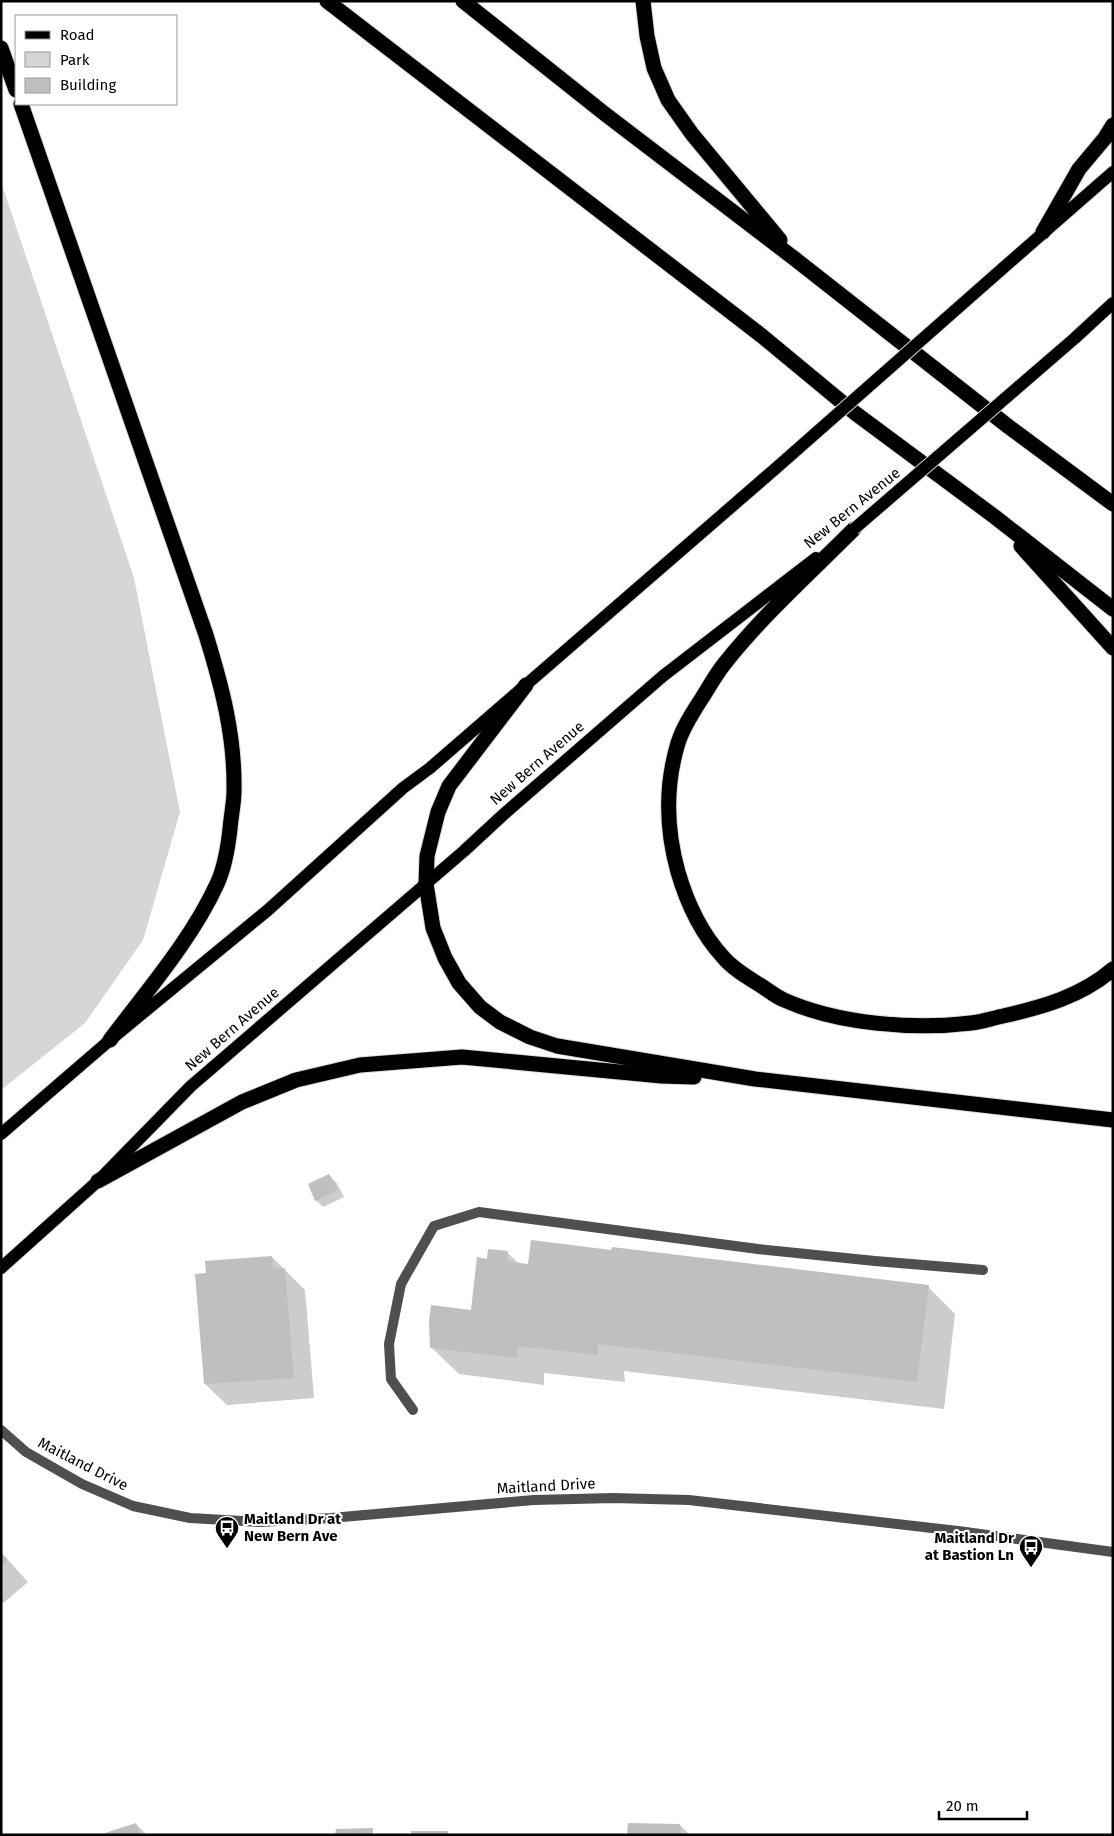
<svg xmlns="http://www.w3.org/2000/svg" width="1114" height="1836" font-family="'Fira Sans',sans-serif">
	<rect width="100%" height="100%" fill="#fff"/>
	<polygon fill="#d6d6d6" points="1,182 134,578 180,812 143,940 85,1023 1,1090"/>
	<g fill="#0003">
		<polygon points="329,1175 336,1182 344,1197 323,1207 316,1200"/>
		<polygon points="508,1253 519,1264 928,1287 955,1314 944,1409 624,1371 625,1382 544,1373 544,1385 459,1374 431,1347 472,1311 488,1260"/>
		<polygon points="272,1257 305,1290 314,1398 227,1405 205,1384"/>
		<polygon points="1,1552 28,1582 1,1605"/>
		<polygon points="136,1824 147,1835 105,1835"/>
		<polygon points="680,1825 690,1835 628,1835"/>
	</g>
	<g fill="#bfbfbf">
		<polygon points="329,1174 338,1190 315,1201 308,1184"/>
		<polygon points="531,1240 611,1250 612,1247 929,1285 917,1382 598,1344 598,1355 517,1346 517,1358 430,1348 429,1321 431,1305 471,1310 477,1257 487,1259 488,1249 508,1251 507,1261 528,1264"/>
		<polygon points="272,1256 273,1269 285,1268 294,1378 204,1384 195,1274 206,1273 205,1261"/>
		<polygon points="1,1553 8,1560 1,1566"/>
		<polygon points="136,1823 141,1835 102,1835 102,1834"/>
		<polygon points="628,1823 680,1824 681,1835 627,1835"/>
		<polygon points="373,1828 373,1835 335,1835 336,1829"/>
		<rect x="411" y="1831" width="37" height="4"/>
	</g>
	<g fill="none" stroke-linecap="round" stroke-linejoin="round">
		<g stroke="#dbdbdb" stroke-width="14">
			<g id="primary">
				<polyline points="1002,269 1113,172"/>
				<polyline points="1075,338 1113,303"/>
				<polyline points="1,1134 110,1040 268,910 403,788 430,768 775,469"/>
				<polyline points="1,1268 98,1181 191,1086 464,851 504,814 663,676 816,558"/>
			</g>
		</g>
		<g stroke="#dbdbdb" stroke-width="17">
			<g id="highway">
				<polyline points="327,1 762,336 855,413 995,517 1113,609"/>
				<polyline points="463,1 605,114 795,259 1009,427 1113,504"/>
				<polyline points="643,1 647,36 654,68 668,100 692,134 780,240"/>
				<polyline points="1,48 16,90"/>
				<path d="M21 104 206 635C222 687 235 736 234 791 234 803 231 816 230 829 228 847 225 867 217 884 192 939 146 992 110 1040"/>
				<polyline points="1043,232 1079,169 1105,138 1113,125"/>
				<path d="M854 529C810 573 763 615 725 663 716 674 709 687 702 698 693 712 683 727 678 743 665 786 666 829 678 872 687 903 701 933 723 957 732 968 747 977 760 985 768 990 775 996 784 1000 838 1024 913 1030 971 1023 982 1022 993 1018 1003 1016 1043 1007 1082 996 1113 969"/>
				<polyline points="1021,546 1113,648"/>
				<polyline points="526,685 449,786 438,812 427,856 426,884 433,928 445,958 459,983 480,1007 500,1022 530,1037 557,1046 755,1079 1113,1120"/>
				<polyline points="98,1181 242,1102 296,1080 360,1065 462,1057 662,1076 694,1077"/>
			</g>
		</g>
		<polyline stroke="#4f4f4f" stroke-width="10" points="413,1410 391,1379 389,1344 401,1284 434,1226 479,1212 758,1249 875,1261 983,1270"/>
		<polyline stroke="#4f4f4f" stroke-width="10" points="1,1430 26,1452 82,1484 133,1506 190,1518 260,1522 331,1518 534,1500 613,1498 689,1500 958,1531 1113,1552"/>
		<use href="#primary" stroke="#000" stroke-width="12"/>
		<use href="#highway" stroke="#000" stroke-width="15"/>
		<g stroke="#dbdbdb" stroke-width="14" stroke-linecap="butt">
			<g id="primary-bridge">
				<polyline points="775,469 1002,269"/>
				<polyline points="854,529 1075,338"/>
			</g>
		</g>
		<use href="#primary-bridge" stroke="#000" stroke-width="12"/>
	</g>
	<defs>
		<g id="bus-pin" transform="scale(1.25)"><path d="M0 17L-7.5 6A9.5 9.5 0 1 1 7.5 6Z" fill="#000" stroke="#fff"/><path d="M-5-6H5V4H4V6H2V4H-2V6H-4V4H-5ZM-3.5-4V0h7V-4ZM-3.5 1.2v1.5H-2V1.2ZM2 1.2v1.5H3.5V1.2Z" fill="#fff"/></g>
	</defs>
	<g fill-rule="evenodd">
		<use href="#bus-pin" x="227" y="1528"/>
		<use href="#bus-pin" x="1031" y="1547"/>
	</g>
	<g text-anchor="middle" stroke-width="4" stroke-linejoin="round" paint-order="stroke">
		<g font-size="15" fill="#000" stroke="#fff">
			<text transform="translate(852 508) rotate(-39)" y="5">New Bern Avenue</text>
			<text transform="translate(537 763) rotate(-41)" y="5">New Bern Avenue</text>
			<text transform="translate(232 1029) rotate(-41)" y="5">New Bern Avenue</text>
			<text transform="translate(83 1464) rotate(27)" y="5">Maitland Drive</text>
			<text transform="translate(546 1486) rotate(-3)" y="5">Maitland Drive</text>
		</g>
		<g font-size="15" font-weight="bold" fill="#000" stroke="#fff" text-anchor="start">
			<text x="244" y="1524">Maitland Dr at<tspan x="244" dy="17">New Bern Ave</tspan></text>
			<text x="1014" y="1543" text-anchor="end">Maitland Dr<tspan x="1014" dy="17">at Bastion Ln</tspan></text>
		</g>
	</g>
	<rect width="1114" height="1836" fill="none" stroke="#000000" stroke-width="5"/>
	<rect x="15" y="15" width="162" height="90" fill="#ffffff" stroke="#999999"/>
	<rect x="25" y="31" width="25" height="8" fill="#000000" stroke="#999999"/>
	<text x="60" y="40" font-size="15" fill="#000000">Road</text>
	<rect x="25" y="52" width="25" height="15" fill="#d6d6d6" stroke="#999999"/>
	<text x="60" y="65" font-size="15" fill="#000000">Park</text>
	<rect x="25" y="78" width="25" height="15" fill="#bfbfbf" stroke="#999999"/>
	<text x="60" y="90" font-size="15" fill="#000000">Building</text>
	<path d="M939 1811v8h88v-8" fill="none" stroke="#000000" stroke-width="2.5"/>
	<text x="946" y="1811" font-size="15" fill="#000000" stroke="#ffffff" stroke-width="4" paint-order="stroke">20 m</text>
</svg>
